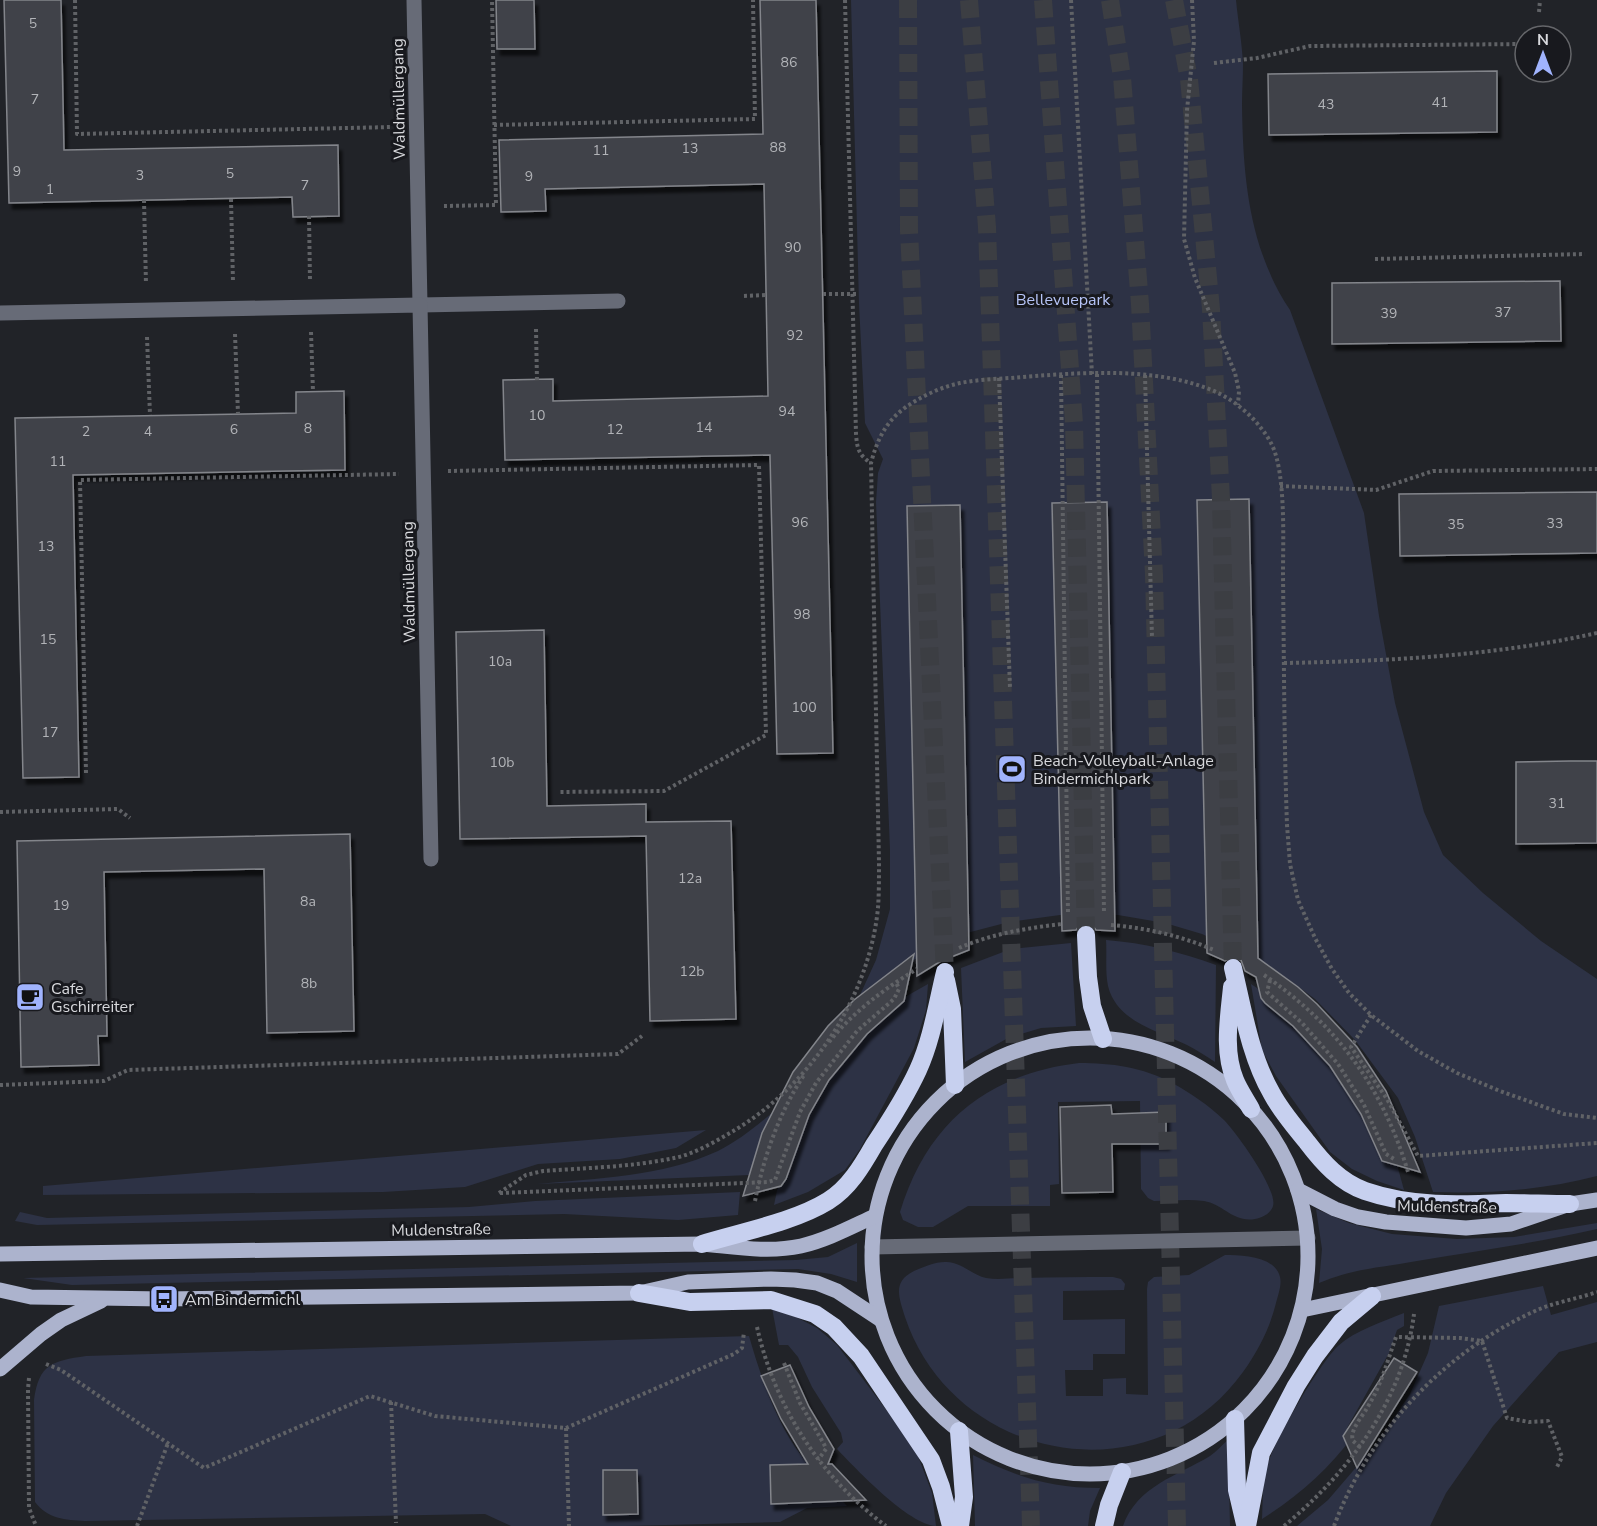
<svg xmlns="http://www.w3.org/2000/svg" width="1597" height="1526" font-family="'Nunito Sans',sans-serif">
	<defs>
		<filter id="shadow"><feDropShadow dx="3.5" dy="6" stdDeviation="1.5" flood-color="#0009"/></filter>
	</defs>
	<rect width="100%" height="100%" fill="#212328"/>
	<g fill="#2d3245">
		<path d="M851 0H1236C1238 21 1242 42 1243 64 1243 77 1242 91 1242 105 1243 177 1249 249 1290 310L1364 513 1379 616 1395 703 1424 812 1443 855 1483 893 1541 941 1597 979V1176C1544 1190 1487 1194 1433 1192L1415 1137 1398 1098 1355 1040 1315 999 1270 966 1202 934 1165 923 1118 915H1060L1009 922 959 935 901 967 860 995 876 960 890 909V850L876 502 878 473 883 459 865 423 859 304Z"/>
		<path d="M1106 940C1145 943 1180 952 1216 965L1215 1062C1206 1056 1197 1050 1187 1045 1158 1031 1117 1022 1108 986 1105 972 1107 954 1106 940Z"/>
		<polygon points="1071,943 1076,1026 1041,1028 1008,1038 965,1062 961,968 1011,949"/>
		<polygon points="928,984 926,1010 914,1048 860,1149 845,1170 808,1192 774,1205 778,1186 812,1091 882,1010"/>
		<polygon points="1251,984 1278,1002 1325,1043 1396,1161 1404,1190 1377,1181 1352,1169 1330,1152 1276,1076 1262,1050"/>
		<path d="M1079 1063C1111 1063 1143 1067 1172 1083 1191 1093 1208 1105 1224 1120 1236 1132 1278 1190 1273 1206 1271 1213 1262 1218 1255 1219 1234 1223 1223 1204 1204 1201 1188 1199 1170 1201 1154 1201L1148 1198 1141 1189 1140 1101 1058 1102 1059 1184 1050 1185V1206H968L933 1227H918L903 1220 900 1212C927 1123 987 1074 1079 1063Z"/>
		<path d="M774 1111 749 1175 537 1184C598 1178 661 1177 718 1151 738 1141 757 1126 774 1111Z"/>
		<polygon points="706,1130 676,1148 620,1159 538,1164 465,1187 383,1192 43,1195 43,1186"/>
		<polygon points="740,1192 738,1215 678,1220 564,1214 37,1225 15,1221 20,1212 47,1218 469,1207 535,1201"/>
		<path d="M1316 1209 1349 1223 1392 1234 1457 1239 1514 1237 1597 1223V1229C1537 1243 1477 1251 1417 1261 1380 1268 1355 1268 1319 1283L1322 1249Z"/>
		<polygon points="857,1243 857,1282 831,1274 798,1269 72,1285 23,1278 796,1260 828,1257"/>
		<path d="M1225 1255C1242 1255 1275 1256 1280 1277 1282 1285 1278 1295 1276 1303 1270 1328 1258 1351 1243 1372 1152 1499 954 1463 905 1317 899 1297 892 1282 914 1271 923 1267 935 1262 945 1262 960 1261 972 1275 986 1278 998 1280 1011 1278 1023 1278 1053 1277 1083 1277 1113 1277L1121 1279 1125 1284 1124 1290 1063 1291V1320L1125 1319V1354H1093V1370H1065L1066 1396H1103V1379L1126 1378V1394L1148 1395 1147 1289 1148 1282 1154 1277 1189 1275Z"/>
		<polygon points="1543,1286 1551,1315 1597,1302 1597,1342 1559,1352 1493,1426 1446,1493 1430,1526 1297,1526 1328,1500 1377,1443 1410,1394 1428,1353 1439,1306"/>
		<path d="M772 1308 796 1317 817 1328 837 1345 894 1420 918 1456 932 1493 936 1526C909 1525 856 1469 837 1449L843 1442 841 1433 812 1387 798 1357 788 1345H779Z"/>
		<path d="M1404 1313V1326L1397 1330 1389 1353 1347 1428 1353 1436C1329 1469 1297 1497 1262 1519 1263 1502 1262 1485 1266 1469 1273 1443 1319 1364 1338 1346 1356 1330 1382 1322 1404 1313Z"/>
		<path d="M749 1336C760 1374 773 1413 795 1447 810 1468 829 1487 847 1506L807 1508 780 1522 626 1526H511L485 1514 85 1521C65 1520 48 1519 35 1502L34 1400C39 1364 52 1361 86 1356Z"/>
		<path d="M1228 1440 1230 1526H1123C1137 1486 1177 1476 1210 1456 1216 1452 1222 1445 1228 1440Z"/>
		<path d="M973 1455C1017 1477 1050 1488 1100 1488L1090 1511 1088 1526H975Z"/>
	</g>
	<g fill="#414349" stroke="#83858b" stroke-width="1.5" filter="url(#shadow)">
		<polygon points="4,0 61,0 64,150 338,145 339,216 293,217 292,197 9,203"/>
		<polygon points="496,0 534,0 535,49 497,49"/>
		<polygon points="760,0 816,0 833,753 777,754 770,455 505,460 503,380 553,379 553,401 768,396 764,184 545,189 546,211 501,212 499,140 763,134"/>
		<polygon points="1497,71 1497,132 1269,135 1268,74"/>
		<polygon points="1560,281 1561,341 1332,344 1332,283"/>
		<polygon points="344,391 345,470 73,475 79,777 23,778 15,418 296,413 296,392"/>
		<polygon points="1597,492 1597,553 1400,556 1399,494"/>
		<polygon points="1249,499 1258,958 1298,987 1317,1004 1357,1047 1386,1091 1420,1172 1382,1161 1361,1114 1330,1066 1293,1026 1265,1003 1261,998 1256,977 1245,971 1241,960 1231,957 1225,961 1207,953 1197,500"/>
		<polygon points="1107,502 1115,931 1096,930 1092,925 1086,924 1080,925 1076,930 1062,931 1052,503"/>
		<polygon points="960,505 969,950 941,961 917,976 907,506"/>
		<polygon points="544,630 547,806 646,804 646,822 731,821 736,1019 650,1021 646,836 460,839 456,632"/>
		<polygon points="1570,761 1597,761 1597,843 1516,844 1516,762"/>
		<polygon points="350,834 354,1031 267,1033 264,869 104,872 107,1036 98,1036 99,1065 21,1067 17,841"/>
		<polygon points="914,954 904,1001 867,1034 829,1080 809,1115 786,1179 781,1186 743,1196 762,1133 793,1072 828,1026 854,1000"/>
		<polygon points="1111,1105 1112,1114 1166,1112 1166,1144 1112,1144 1113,1192 1062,1193 1060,1107"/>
		<polygon points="1394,1358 1417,1372 1357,1468 1343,1436"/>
		<polygon points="790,1365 809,1407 834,1449 828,1464 832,1464 866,1500 771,1504 770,1465 808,1464 781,1419 761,1376"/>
		<polygon points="603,1470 637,1470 638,1514 603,1515"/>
	</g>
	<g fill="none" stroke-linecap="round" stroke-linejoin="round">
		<g stroke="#3c3e43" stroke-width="18" stroke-dasharray="18 9" stroke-linecap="butt">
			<polyline points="908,0 909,231 945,972"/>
			<polyline points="969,0 987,227 1031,1526"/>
			<polyline points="1043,0 1074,423 1086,935"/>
			<polyline points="1110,0 1122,77 1140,304 1154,575 1177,1526"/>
			<polyline points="1174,0 1189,79 1211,309 1221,499 1233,968"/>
		</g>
		<g stroke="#606266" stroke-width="4" stroke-dasharray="3 3" stroke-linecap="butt">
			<polyline points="75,0 77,134 392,127"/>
			<path d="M845 0 856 434C857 447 858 455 871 463"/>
			<polyline points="1071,0 1092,374"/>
			<polyline points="1192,0 1194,41 1187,110 1184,239 1195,278 1235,373 1239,391 1238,405"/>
			<polyline points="1539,12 1540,0"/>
			<polyline points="1214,63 1257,58 1310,46 1525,44"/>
			<polyline points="494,125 755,119 753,0"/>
			<polyline points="231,199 233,282"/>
			<polyline points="144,200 146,284"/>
			<polyline points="444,206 496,205 492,0"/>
			<polyline points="309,216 310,281"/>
			<polyline points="1375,259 1585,254"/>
			<polyline points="823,294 859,294"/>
			<polyline points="744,296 766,295"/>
			<polyline points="536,329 537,380"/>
			<polyline points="311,332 313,392"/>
			<polyline points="235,334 238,414"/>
			<polyline points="147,337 150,415"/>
			<polyline points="1097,374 1104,914"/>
			<polyline points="1061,375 1068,914"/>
			<polyline points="1145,375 1152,638"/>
			<polyline points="999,378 1010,688"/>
			<polyline points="448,471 759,465 766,735 664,791 558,792"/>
			<polyline points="1280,486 1376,490 1433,471 1597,469"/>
			<path d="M1284 663C1390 661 1494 656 1597 633"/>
			<polyline points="86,773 80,480 399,474"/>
			<polyline points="0,812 118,809 130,818"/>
			<path d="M1111 925C1147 928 1181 936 1214 950"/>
			<path d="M959 948C991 934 1027 928 1062 924"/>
			<path d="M1264 975C1337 1025 1383 1088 1408 1172"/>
			<polyline points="1270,980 1267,992 1302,1023 1338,1064 1364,1105 1386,1154 1394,1159"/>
			<polyline points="1371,1015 1351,1047 1387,1099 1418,1156 1597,1143"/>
			<path d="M829 1042C853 1012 884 989 917 969"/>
			<polyline points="0,1085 104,1081 128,1070 618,1054 642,1036"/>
			<path d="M499 1193 526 1175 543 1171C584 1168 633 1167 674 1158 695 1154 716 1141 735 1130 811 1084 869 998 878 908 879 894 879 878 879 863L871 463C877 440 886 421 906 407 922 396 941 387 960 383 976 380 993 379 1010 378 1074 373 1156 365 1216 392 1238 402 1261 423 1272 445 1286 474 1283 541 1283 575 1284 658 1284 742 1287 825L1290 864 1298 900 1315 938 1332 969 1349 993 1371 1015 1418 1051 1457 1073 1500 1091 1564 1114 1597 1118"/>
			<polyline points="500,1193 768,1182 775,1180 800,1112 816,1083 857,1031 894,999 899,989 896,982"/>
			<path d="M755 1201C764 1156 779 1113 804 1075"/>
			<path d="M757 1327C775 1407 820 1477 886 1526"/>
			<polyline points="784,1363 800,1403 824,1444 826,1449 818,1460"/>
			<polyline points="46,1364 61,1370 204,1468 370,1396 435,1416 566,1428 734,1354 742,1348 744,1332"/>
			<polyline points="29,1378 28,1389 29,1508 36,1526"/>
			<polyline points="391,1402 396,1523"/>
			<polyline points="566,1428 569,1526"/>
			<path d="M1360 1447 1353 1441C1349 1431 1362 1417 1367 1408 1381 1386 1387 1362 1396 1337L1460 1338 1482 1341 1507 1418 1529 1422 1548 1421 1562 1457 1556 1469"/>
			<polyline points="137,1526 168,1443"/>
			<path d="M1284 1526C1349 1472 1403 1401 1414 1314"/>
			<path d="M1334 1526C1369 1432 1444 1352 1535 1311 1555 1302 1577 1299 1597 1292"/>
		</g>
		<g stroke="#676b77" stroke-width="15">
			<polyline points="414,0 420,305 618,301"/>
			<polyline points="0,313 420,305 431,859"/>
			<polyline points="872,1247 1308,1238"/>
		</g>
		<g stroke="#acb3cd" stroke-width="15">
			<circle cx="1090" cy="1256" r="218"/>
			<polyline points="1298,1190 1335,1209 1358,1217 1386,1222 1466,1228 1511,1224 1570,1204 1597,1200"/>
			<path d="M0 1254 702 1244C735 1247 768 1253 801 1246 827 1240 851 1227 875 1216"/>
			<polyline points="0,1290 31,1297 164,1299 639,1293 688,1282 771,1279 795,1280 817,1283 837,1291 881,1320"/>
			<polyline points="1302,1310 1597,1248"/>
			<polyline points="0,1369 41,1334 61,1320 101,1301"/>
		</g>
		<g stroke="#c7d0ef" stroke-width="18">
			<polyline points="1086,935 1088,977 1092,1006 1103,1039"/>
			<path d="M1233 968C1243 1010 1250 1056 1272 1094 1281 1111 1295 1127 1307 1142 1323 1163 1340 1182 1365 1191 1411 1207 1459 1205 1506 1203 1527 1203 1549 1204 1570 1204"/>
			<polyline points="946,980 952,1009 955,1085"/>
			<path d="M1232 987C1229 1018 1223 1051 1235 1080 1239 1090 1246 1100 1251 1109"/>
			<path d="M702 1244C741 1232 794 1222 828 1201 849 1188 862 1166 874 1145 890 1121 906 1096 918 1070 932 1039 937 1005 945 972"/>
			<polyline points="639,1293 690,1302 771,1300 815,1314 834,1327 861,1356 931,1460 941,1487 951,1526"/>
			<polyline points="1235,1419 1237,1490 1245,1524"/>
			<polyline points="959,1431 964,1497 960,1526"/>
			<polyline points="1104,1526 1109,1505 1122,1472"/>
			<polyline points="1247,1526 1261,1453 1296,1386 1315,1356 1341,1322 1372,1296"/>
		</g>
	</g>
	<defs>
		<g id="stadium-square" transform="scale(1.5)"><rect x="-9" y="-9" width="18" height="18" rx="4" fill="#a0b3fd" stroke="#18191e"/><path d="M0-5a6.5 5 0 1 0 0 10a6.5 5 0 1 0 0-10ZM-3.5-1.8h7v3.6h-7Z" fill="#111"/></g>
		<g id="cafe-square" transform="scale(1.5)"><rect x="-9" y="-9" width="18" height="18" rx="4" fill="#a0b3fd" stroke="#18191e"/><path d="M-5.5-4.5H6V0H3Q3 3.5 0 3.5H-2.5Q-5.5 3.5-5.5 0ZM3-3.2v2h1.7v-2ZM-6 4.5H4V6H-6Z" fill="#111"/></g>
		<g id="bus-square" transform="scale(1.5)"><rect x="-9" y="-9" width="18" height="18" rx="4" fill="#a0b3fd" stroke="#18191e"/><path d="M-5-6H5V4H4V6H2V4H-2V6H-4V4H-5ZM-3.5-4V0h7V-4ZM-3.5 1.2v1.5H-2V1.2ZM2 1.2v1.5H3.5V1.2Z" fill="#111"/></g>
	</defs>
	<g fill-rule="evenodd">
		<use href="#stadium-square" x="1012" y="769"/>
		<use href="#cafe-square" x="30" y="997"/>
		<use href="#bus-square" x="164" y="1299"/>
	</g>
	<g text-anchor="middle" stroke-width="6" stroke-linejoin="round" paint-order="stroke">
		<g font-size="14" fill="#b2b4b8">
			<text x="33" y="28">5</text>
			<text x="789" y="67">86</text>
			<text x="35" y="104">7</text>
			<text x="1440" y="107">41</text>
			<text x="1326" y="109">43</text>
			<text x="778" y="152">88</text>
			<text x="690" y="153">13</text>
			<text x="601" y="155">11</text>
			<text x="17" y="176">9</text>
			<text x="230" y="178">5</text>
			<text x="140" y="180">3</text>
			<text x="529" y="181">9</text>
			<text x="305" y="190">7</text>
			<text x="50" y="194">1</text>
			<text x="793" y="252">90</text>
			<text x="1503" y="317">37</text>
			<text x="1389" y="318">39</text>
			<text x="795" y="340">92</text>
			<text x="787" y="416">94</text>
			<text x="537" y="420">10</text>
			<text x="704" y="432">14</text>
			<text x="308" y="433">8</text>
			<text x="234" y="434">6</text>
			<text x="615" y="434">12</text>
			<text x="86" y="436">2</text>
			<text x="148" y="436">4</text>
			<text x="58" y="466">11</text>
			<text x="800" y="527">96</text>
			<text x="1555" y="528">33</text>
			<text x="1456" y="529">35</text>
			<text x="46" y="551">13</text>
			<text x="802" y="619">98</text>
			<text x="48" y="644">15</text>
			<text x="500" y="666">10a</text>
			<text x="804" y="712">100</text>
			<text x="50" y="737">17</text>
			<text x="502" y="767">10b</text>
			<text x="1557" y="808">31</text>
			<text x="690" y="883">12a</text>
			<text x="308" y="906">8a</text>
			<text x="61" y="910">19</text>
			<text x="692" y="976">12b</text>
			<text x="309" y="988">8b</text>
		</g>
		<g font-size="16" fill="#d8d9dd" stroke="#18191e">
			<text transform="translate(398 99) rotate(-91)" y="6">Waldmüllergang</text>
			<text transform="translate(408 582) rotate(-91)" y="6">Waldmüllergang</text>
			<text transform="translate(1447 1206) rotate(1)" y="6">Muldenstraße</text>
			<text transform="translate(441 1229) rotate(-1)" y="6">Muldenstraße</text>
		</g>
		<g font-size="16" fill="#b6c4f7" stroke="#18191e">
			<text x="1063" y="305">Bellevuepark</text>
		</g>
		<g font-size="16" fill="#d8d9dd" stroke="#18191e" text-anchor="start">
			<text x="1033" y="766">Beach-Volleyball-Anlage<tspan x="1033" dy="18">Bindermichlpark</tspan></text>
			<text x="51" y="994">Cafe<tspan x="51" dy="18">Gschirreiter</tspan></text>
			<text x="185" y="1305">Am Bindermichl</text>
		</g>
	</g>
	<g transform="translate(1543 54)"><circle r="28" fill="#18191e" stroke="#65666a" stroke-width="1.5"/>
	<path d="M0-4.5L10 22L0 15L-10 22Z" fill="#a0b3fd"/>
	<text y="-9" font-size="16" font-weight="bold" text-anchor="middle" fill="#d8d9dd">N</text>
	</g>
</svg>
